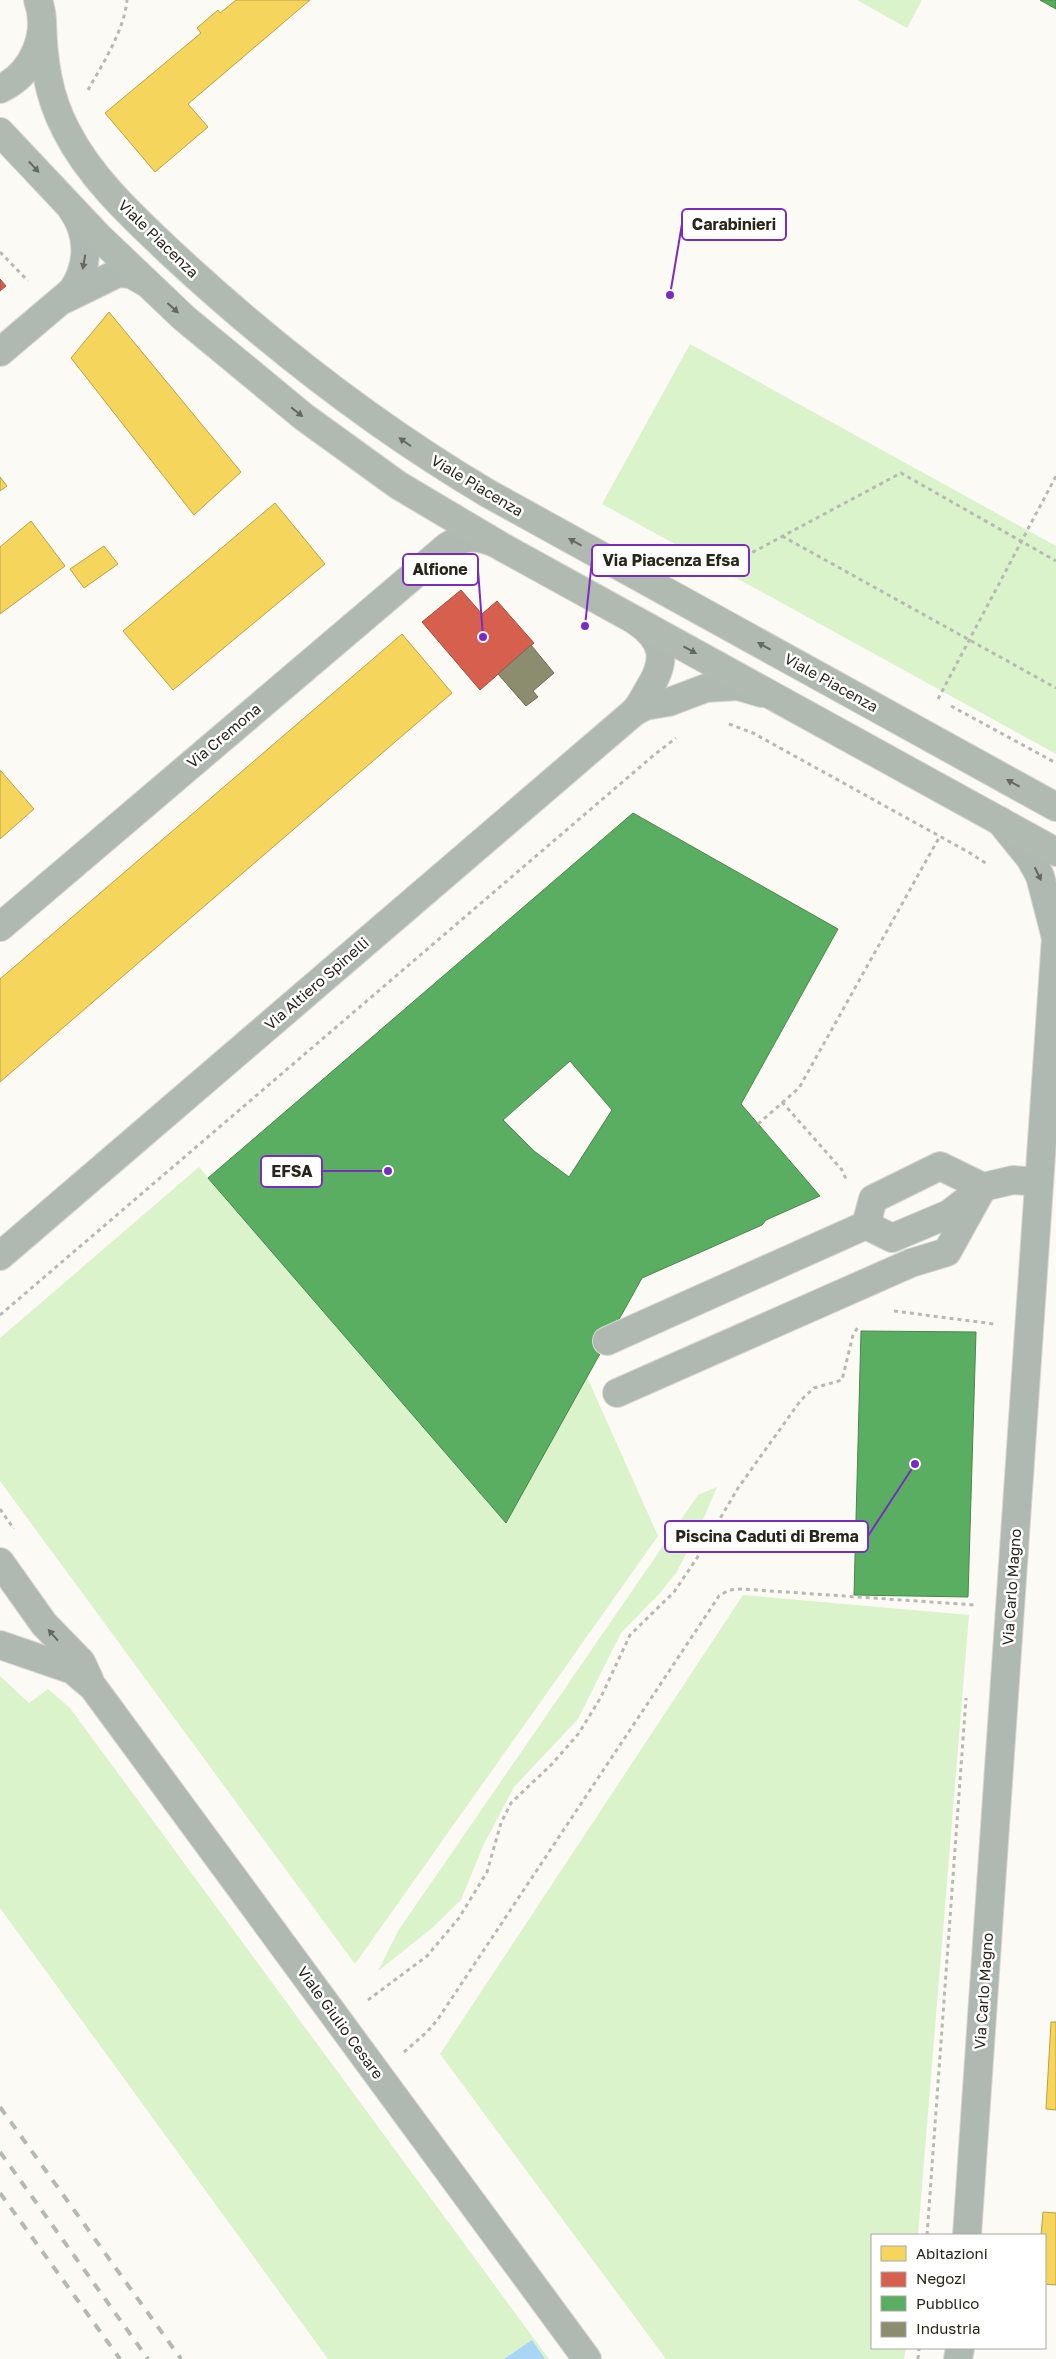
<svg xmlns="http://www.w3.org/2000/svg" width="1056" height="2359" font-family="'Golos Text',sans-serif">
	<rect width="100%" height="100%" fill="#fcfaf4"/>
	<g fill="#daf3ca">
		<polygon points="857,0 922,0 907,28"/>
		<polygon points="690,344 1056,546 1056,754 602,504"/>
		<polygon points="199,1167 506,1523 587,1377 658,1536 355,1964 0,1481 0,1338"/>
		<polygon points="717,1487 696,1536 676,1573 660,1593 621,1633 578,1719 514,1787 483,1846 461,1900 431,1929 378,1971 398,1931 698,1495"/>
		<polygon points="743,1595 969,1615 918,2235 872,2235 872,2348 906,2348 904,2359 666,2359 440,2054"/>
		<polygon points="0,1676 29,1703 48,1689 70,1708 549,2359 328,2359 0,1908"/>
	</g>
	<polygon fill="#a9d6f5" points="532,2340 545,2359 504,2359"/>
	<g fill="#f6d55c" stroke="#b8a048">
		<polygon points="236,0 310,0 188,104 208,127 155,172 105,113 201,33 197,28 218,10 220,13"/>
		<polygon points="109,312 241,472 194,515 71,358"/>
		<polygon points="0,477 7,486 0,491"/>
		<polygon points="275,503 325,564 173,690 123,631"/>
		<polygon points="31,521 65,566 0,614 0,547"/>
		<polygon points="104,546 118,564 84,588 70,569"/>
		<polygon points="402,634 452,693 0,1082 0,979"/>
		<polygon points="0,770 34,809 0,839"/>
		<polygon points="1051,2022 1056,2022 1056,2110 1046,2109"/>
		<polygon points="1043,2212 1056,2213 1056,2285 1045,2284 1045,2235 1041,2235"/>
	</g>
	<g fill="#d6604d" stroke="#a24e3e">
		<polygon points="0,279 6,286 0,291"/>
		<polygon points="461,590 482,614 497,601 534,643 480,690 422,622"/>
	</g>
	<g fill="#5aae61" stroke="#4b854c" fill-rule="evenodd">
		<polygon points="1040,0 1056,0 1056,9"/>
		<path d="M633 813 838 929 741 1104 820 1196 766 1220 762 1225 642 1278 506 1523 208 1178ZM570 1061 612 1110 569 1177 534 1151 503 1120Z"/>
		<polygon points="861,1331 976,1332 968,1597 854,1595"/>
	</g>
	<polygon fill="#8c8c6e" stroke="#6e6d55" points="531,645 554,673 533,691 538,697 526,706 498,674"/>
	<g fill="none" stroke-linecap="round" stroke-linejoin="round">
		<g stroke="#d9d7d2" stroke-width="30">
			<g id="minor">
				<polyline points="65,299 118,273 131,274 145,282"/>
				<path d="M0 352 72 291C90 265 90 234 71 208"/>
				<polyline points="634,712 645,706 669,702 706,688 738,686 762,693"/>
				<polyline points="1000,821 1030,858 1040,876 1056,938"/>
				<path d="M0 927 448 546C464 536 477 535 495 543"/>
				<polyline points="866,1225 892,1238 949,1214 976,1193"/>
				<path d="M0 1256 634 712C641 705 644 697 649 689 667 660 665 641 636 621"/>
				<polyline points="607,1341 866,1225 873,1199 940,1166 983,1187 1013,1180 1039,1182"/>
				<polyline points="617,1393 911,1263 947,1252 983,1187"/>
				<polyline points="0,1562 44,1624 81,1662 89,1679"/>
				<polyline points="0,1645 73,1670 93,1687 587,2359"/>
				<polyline points="967,2235 1056,937"/>
				<polyline points="958,2359 960,2348"/>
			</g>
		</g>
		<g stroke="#d9d7d2" stroke-width="30">
			<g id="major">
				<path d="M42 21C43 60 48 96 66 130 90 178 133 217 171 253 269 344 374 426 489 494L1056 807"/>
				<path d="M0 89C33 74 50 34 38 0"/>
				<polyline points="0,132 99,237 184,318 304,417 398,485 504,548 1056,852"/>
			</g>
		</g>
		<g stroke="#b6bab3" stroke-width="3" stroke-dasharray="4 4" stroke-linecap="butt">
			<path d="M88 90C103 63 124 31 127 0"/>
			<polyline points="0,252 28,281"/>
			<polyline points="782,536 1056,688"/>
			<polyline points="710,575 901,473 1056,561"/>
			<polyline points="938,699 1056,476"/>
			<polyline points="951,706 1056,763"/>
			<polyline points="729,724 753,733 970,853 987,864"/>
			<polyline points="782,1102 842,1170 846,1179"/>
			<polyline points="758,1124 799,1088 940,836"/>
			<polyline points="894,1311 994,1324"/>
			<polyline points="0,1315 654,755 676,738"/>
			<polyline points="0,1509 14,1529"/>
			<polyline points="368,2000 427,1956 459,1918 487,1872 501,1823 511,1803 552,1764 579,1733 601,1697 630,1635 674,1592 697,1558 738,1488 801,1400 814,1388 842,1380 853,1335 858,1327"/>
			<polyline points="404,2052 427,2032 438,2019 719,1596 729,1590 742,1589 975,1605"/>
			<polyline points="927,2235 966,1698"/>
			<polyline points="918,2359 919,2348"/>
		</g>
		<use href="#minor" stroke="#b0b9b1" stroke-width="28"/>
		<use href="#major" stroke="#b0bab1" stroke-width="28"/>
		<g stroke="#b5b9b3" stroke-width="4" stroke-dasharray="9 9" stroke-linecap="butt">
			<polyline points="0,2107 181,2359"/>
			<polyline points="0,2152 148,2359"/>
			<polyline points="0,2193 120,2359"/>
		</g>
	</g>
	<defs><path id="oneway-solid" d="M-6-.8H1V-3.2L6.5 0L1 3.2V.8H-6Z" transform="scale(1.25)"/></defs>
	<g fill="#65685e">
		<use href="#oneway-solid" transform="translate(34 167) rotate(47)"/>
		<use href="#oneway-solid" transform="translate(84 262) rotate(100)"/>
		<use href="#oneway-solid" transform="translate(173 308) rotate(42)"/>
		<use href="#oneway-solid" transform="translate(297 412) rotate(38)"/>
		<use href="#oneway-solid" transform="translate(405 442) rotate(-145)"/>
		<use href="#oneway-solid" transform="translate(575 542) rotate(-151)"/>
		<use href="#oneway-solid" transform="translate(764 646) rotate(-151)"/>
		<use href="#oneway-solid" transform="translate(690 650) rotate(29)"/>
		<use href="#oneway-solid" transform="translate(1013 783) rotate(-151)"/>
		<use href="#oneway-solid" transform="translate(1038 874) rotate(64)"/>
		<use href="#oneway-solid" transform="translate(53 1635) rotate(-131)"/>
	</g>
	<g text-anchor="middle" stroke-width="5" stroke-linejoin="round" paint-order="stroke">
		<g font-size="15" fill="#28251a" stroke="#fff">
			<text transform="translate(158 239) rotate(44)" y="5">Viale Piacenza</text>
			<text transform="translate(477 486) rotate(31)" y="5">Viale Piacenza</text>
			<text transform="translate(831 683) rotate(29)" y="5">Viale Piacenza</text>
			<text transform="translate(224 736) rotate(-40)" y="5">Via Cremona</text>
			<text transform="translate(317 984) rotate(-41)" y="5">Via Altiero Spinelli</text>
			<text transform="translate(1012 1587) rotate(-86)" y="5">Via Carlo Magno</text>
			<text transform="translate(984 1991) rotate(-86)" y="5">Via Carlo Magno</text>
			<text transform="translate(340 2023) rotate(54)" y="5">Viale Giulio Cesare</text>
		</g>
	</g>
	<path fill="none" stroke="#7b2cbf" stroke-width="2" d="M670 295L682 224M585 626L592 560M483 637L478 570M388 1171L322 1171M915 1464L868 1536"/>
	<g fill="#7b2cbf" stroke="#fff" stroke-width="2">
		<circle cx="670" cy="295" r="5"/>
		<circle cx="585" cy="626" r="5"/>
		<circle cx="483" cy="637" r="5"/>
		<circle cx="388" cy="1171" r="5"/>
		<circle cx="915" cy="1464" r="5"/>
	</g>
	<g fill="#fff" stroke="#7b2cbf" stroke-width="2">
		<rect x="682" y="209" width="104" height="31" rx="5"/>
		<rect x="592" y="545" width="157" height="31" rx="5"/>
		<rect x="403" y="554" width="75" height="31" rx="5"/>
		<rect x="261" y="1156" width="61" height="31" rx="5"/>
		<rect x="665" y="1521" width="203" height="31" rx="5"/>
	</g>
	<g font-size="16" text-anchor="middle" font-weight="bold" fill="#28251a">
		<text x="734" y="230">Carabinieri</text>
		<text x="671" y="566">Via Piacenza Efsa</text>
		<text x="440" y="575">Alfione</text>
		<text x="292" y="1177">EFSA</text>
		<text x="767" y="1542">Piscina Caduti di Brema</text>
	</g>
	<rect x="871" y="2234" width="175" height="115" fill="#ffffff" stroke="#a9a8a3"/>
	<rect x="881" y="2246" width="25" height="15" fill="#f6d55c" stroke="#a9a8a3"/>
	<text x="916" y="2259" font-size="15" fill="#28251a">Abitazioni</text>
	<rect x="881" y="2272" width="25" height="15" fill="#d6604d" stroke="#a9a8a3"/>
	<text x="916" y="2284" font-size="15" fill="#28251a">Negozi</text>
	<rect x="881" y="2296" width="25" height="15" fill="#5aae61" stroke="#a9a8a3"/>
	<text x="916" y="2309" font-size="15" fill="#28251a">Pubblico</text>
	<rect x="881" y="2322" width="25" height="15" fill="#8c8c6e" stroke="#a9a8a3"/>
	<text x="916" y="2334" font-size="15" fill="#28251a">Industria</text>
</svg>
